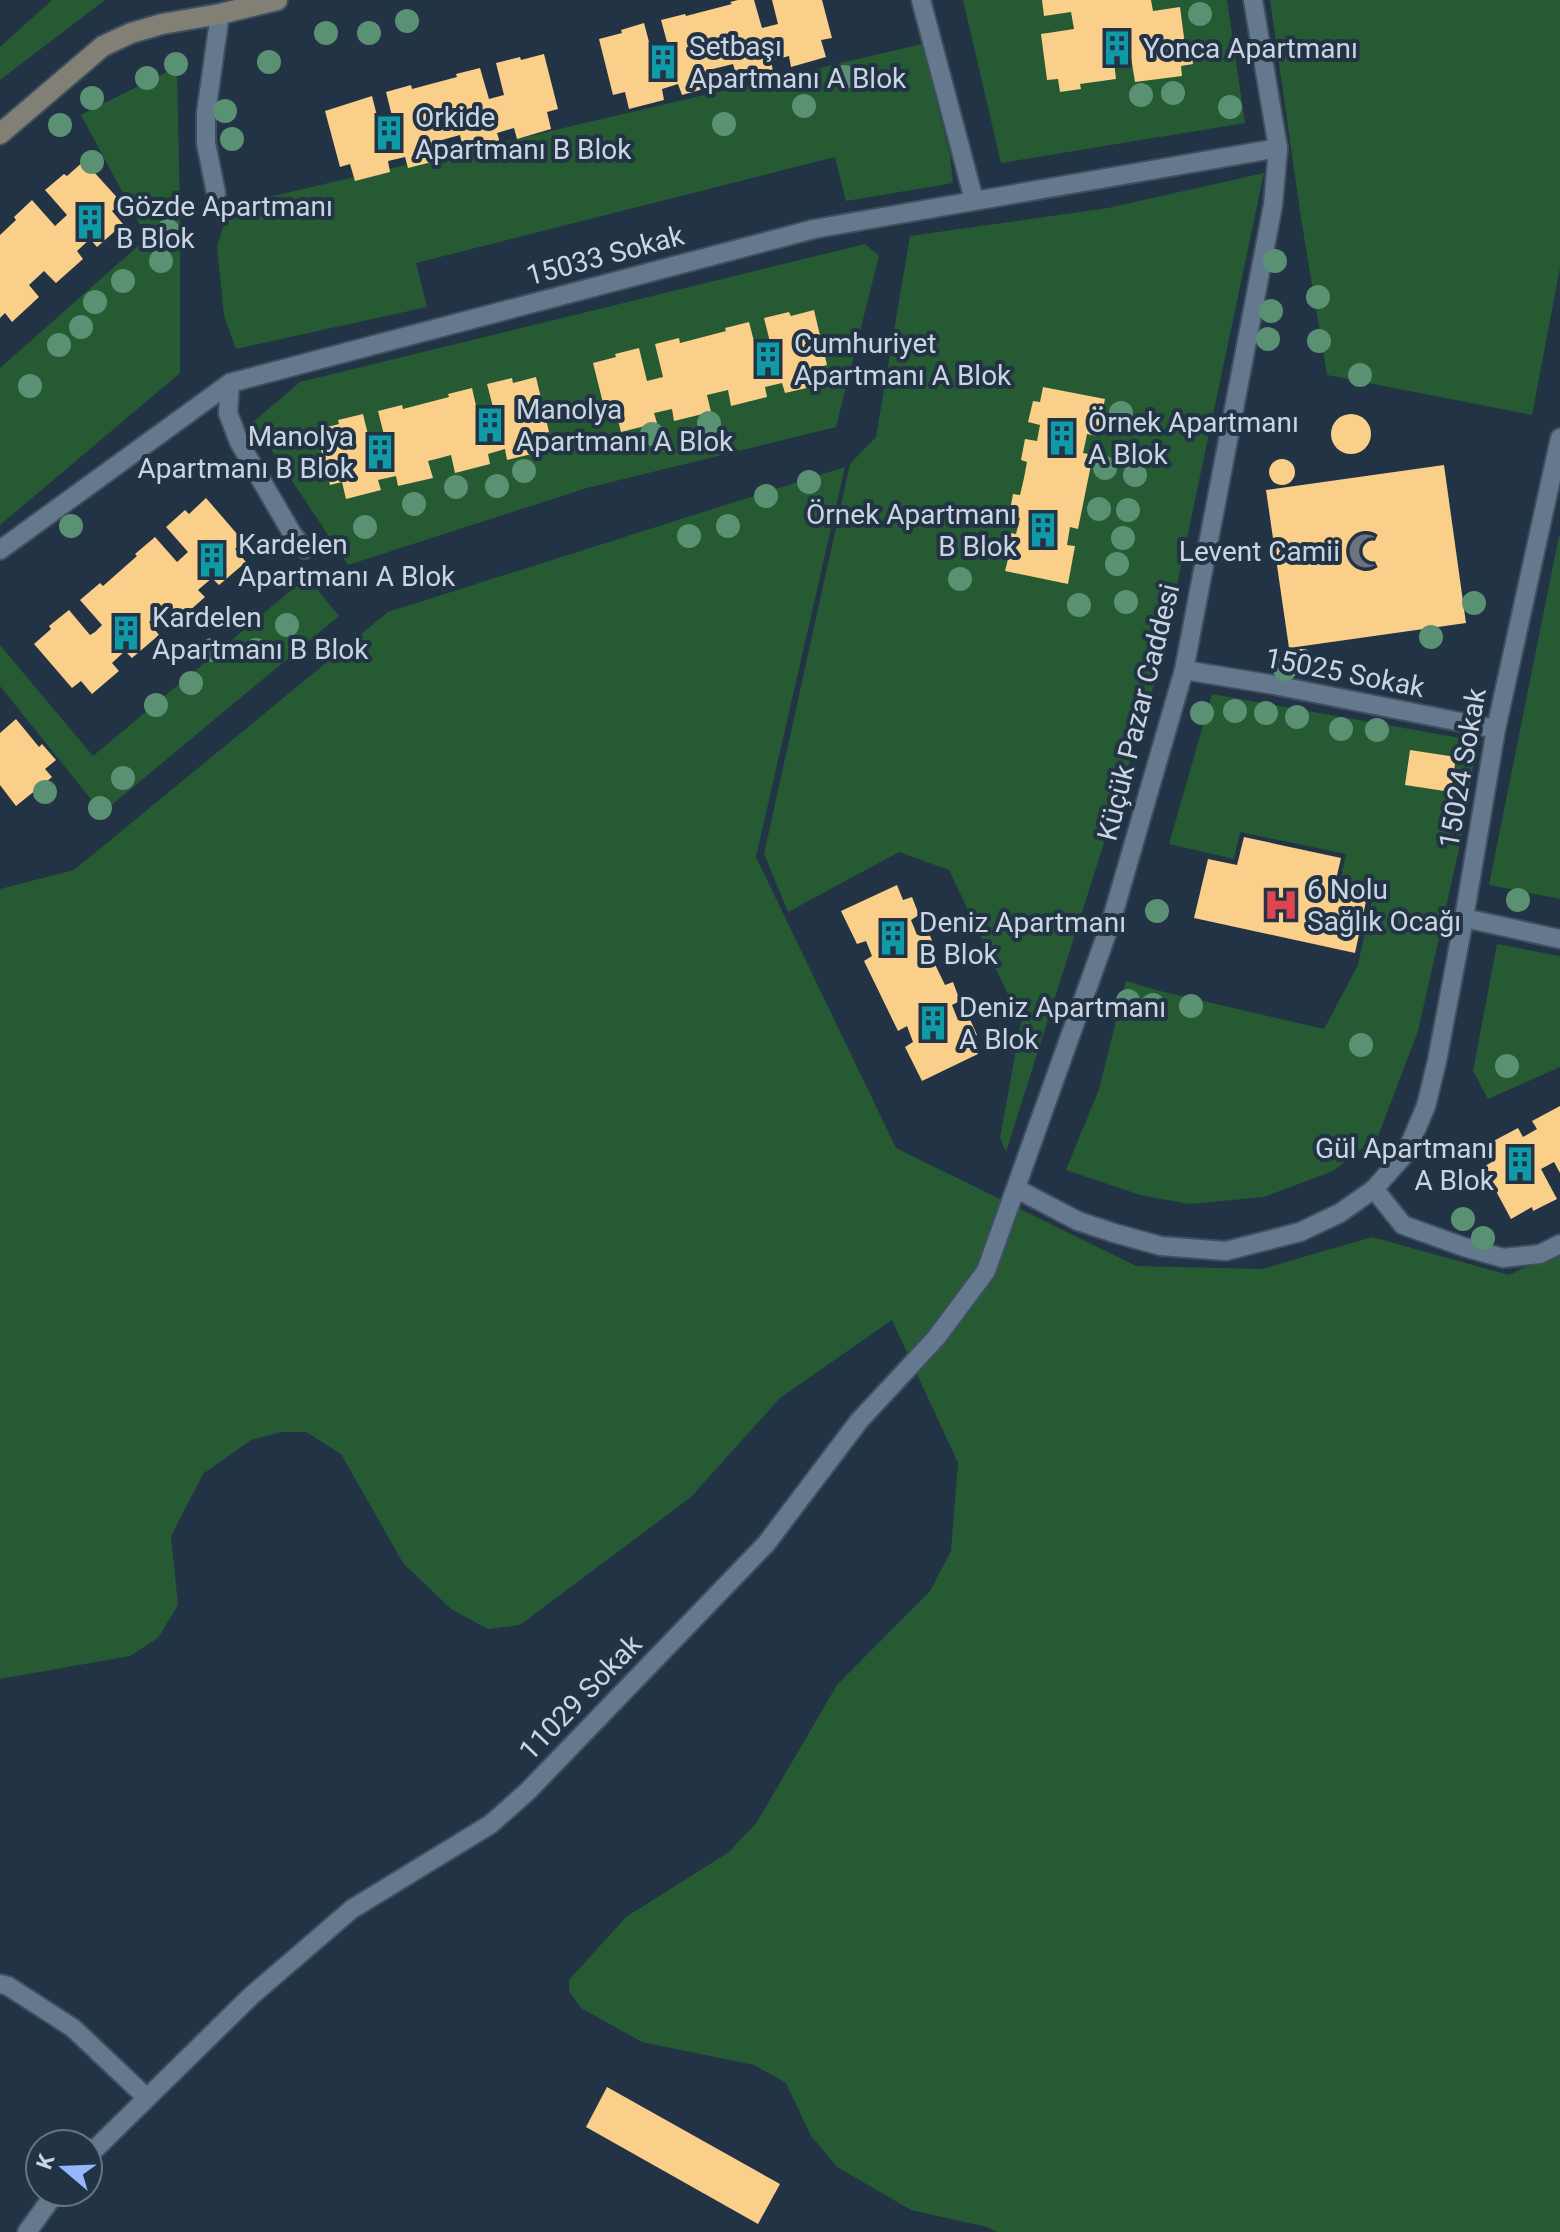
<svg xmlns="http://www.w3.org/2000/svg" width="1560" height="2232" font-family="Roboto,sans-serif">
	<rect width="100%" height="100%" fill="#233346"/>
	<g fill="#255a32">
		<polygon points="52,0 105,0 0,80 0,47"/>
		<polygon points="963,0 1227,0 1245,123 1001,163"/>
		<polygon points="1270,0 1560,0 1560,268 1532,415 1327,375 1301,218"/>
		<polygon points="922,44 950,155 953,183 846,201 835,157 416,263 427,307 236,349 224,316 217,246 230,206"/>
		<polygon points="177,67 180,214 180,373 0,525 0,368 147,238 81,115"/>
		<polygon points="1264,173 1160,666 1006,1152 1000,1138 1021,1022 949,870 899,852 788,912 764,854 850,464 876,437 910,236 1108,208"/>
		<polygon points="865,244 879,256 836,427 587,488 348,565 253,422 300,382"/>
		<polygon points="845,467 756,857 896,1148 1136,1266 1262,1269 1372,1237 1509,1275 1560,1251 1560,2232 997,2232 987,2227 911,2210 837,2167 811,2136 786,2083 754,2065 642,2042 581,2008 569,1991 569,1980 626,1917 729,1852 757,1822 837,1685 930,1591 951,1551 958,1463 892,1320 780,1398 691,1497 520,1625 488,1629 451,1609 403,1563 341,1454 306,1432 282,1432 251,1440 203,1474 171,1536 178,1605 158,1638 130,1656 0,1679 0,889 74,870 388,612"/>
		<polygon points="1559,536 1560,537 1560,899 1489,885"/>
		<polygon points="307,577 339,616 102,813 0,686 0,645 93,756"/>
		<polygon points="1212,694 1477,741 1462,836 1418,1031 1378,1136 1333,1171 1264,1197 1189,1204 1140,1195 1066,1170 1099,1089 1126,981 1160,991 1324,1029 1358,965 1374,889 1340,882 1346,854 1240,832 1234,859 1169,844"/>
		<polygon points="1497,944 1560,956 1560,1067 1488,1099 1473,1071"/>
	</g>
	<g fill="#f9cf8a">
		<polygon points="738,0 754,0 762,28 778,24 772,0 822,0 832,38 821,40 826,57 791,67 789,56 778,59 771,61 773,71 738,81 733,64 713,69 717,85 682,95 678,84 662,89 664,100 629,109 625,92 613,95 599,39 622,33 621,30 644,23 653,57 660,55 670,53 661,20 685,14 686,16 732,4 730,2"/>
		<polygon points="1042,0 1151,0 1153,11 1180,7 1185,45 1190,44 1193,64 1181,66 1182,76 1135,82 1130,51 1113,53 1116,79 1080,84 1081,89 1060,92 1058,79 1047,80 1041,34 1074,29 1071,12 1044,16"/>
		<polygon points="544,54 558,109 547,112 551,129 517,139 514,128 507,130 497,133 500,143 464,153 460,135 449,138 439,141 444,159 408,168 405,157 388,161 390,172 355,181 350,164 340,167 325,111 372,96 380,128 394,124 386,92 411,85 412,89 457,77 456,74 480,68 489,99 504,95 496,63 520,57 521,60"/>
		<polygon points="84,161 122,203 112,211 123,224 97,247 90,239 77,251 83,259 56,283 44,271 29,285 39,297 12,322 5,313 0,318 0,235 16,220 14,217 32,200 55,226 67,215 45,190 64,174 67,176"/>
		<polygon points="814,310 827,365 816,368 820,385 785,393 782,383 765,387 767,397 731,406 728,390 707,395 711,412 674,421 672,409 654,413 657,423 621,432 617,416 607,419 593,363 616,357 615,354 639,348 647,381 663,377 655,344 679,338 680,343 726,331 725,328 749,322 757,353 772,350 764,318 789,312 791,316"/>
		<polygon points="536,377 549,432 540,434 544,451 507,460 505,449 488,454 490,464 455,473 451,455 440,458 428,461 433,478 398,486 396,476 378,480 381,490 346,499 342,482 330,485 316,430 339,424 338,420 363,414 371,447 386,443 378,411 402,405 403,409 449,397 448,394 472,388 479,419 495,415 487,384 512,378 513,383"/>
		<polygon points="1043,387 1105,399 1097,436 1087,434 1085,444 1083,453 1093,455 1078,529 1070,527 1067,545 1075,546 1068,584 1005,571 1009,555 1001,554 1005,532 1016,534 1020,518 1009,516 1013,494 1020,495 1024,478 1027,462 1021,460 1025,439 1037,441 1040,425 1028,422 1033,401 1040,402"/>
		<circle cx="1351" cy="434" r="20"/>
		<circle cx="1282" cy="472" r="13"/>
		<polygon points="1444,465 1466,623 1289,648 1266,490"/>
		<polygon points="206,498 244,542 235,549 246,562 219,585 212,578 198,590 205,597 178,621 167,607 149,622 159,635 132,658 125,651 112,663 119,671 92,694 81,681 72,688 34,644 51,629 49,626 69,610 90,635 95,632 102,625 80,600 100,583 103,586 137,556 135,554 155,537 177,562 188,552 166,527 185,510 189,514"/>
		<circle cx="1302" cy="662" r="13"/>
		<polygon points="16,719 39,747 42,744 56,760 45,769 52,777 16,806 0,785 0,733"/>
		<polygon points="1410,750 1456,757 1451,792 1405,785"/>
		<polygon points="1244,837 1341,858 1335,884 1368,892 1355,953 1194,918 1208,859 1237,865"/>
		<polygon points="897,885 903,900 912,897 919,915 911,920 917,935 928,931 936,950 930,954 945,985 953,982 960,1001 952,1005 958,1020 969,1017 977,1035 971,1039 978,1054 922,1081 905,1047 913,1042 907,1026 898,1031 864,961 872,956 866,941 857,944 841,911"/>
		<polygon points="1560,1106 1560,1173 1554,1162 1541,1169 1557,1199 1533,1211 1532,1207 1511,1219 1483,1167 1492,1162 1484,1146 1518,1128 1523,1137 1537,1129 1532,1121"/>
		<polygon points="607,2087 780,2184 758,2224 586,2127"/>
	</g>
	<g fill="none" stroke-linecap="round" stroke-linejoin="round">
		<g stroke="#404f5f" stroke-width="22">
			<g id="lane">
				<polyline points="921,0 974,200"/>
				<polyline points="216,193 206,143 206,113 220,14"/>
				<polyline points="230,383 228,413 239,442 293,535 305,549"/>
				<polyline points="0,550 230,383 814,229 1278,148"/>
				<polyline points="1184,670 1269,684 1496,729"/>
				<polyline points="1464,918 1560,939"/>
				<polyline points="1017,1189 1078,1221 1114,1233 1161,1246 1226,1251 1300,1232 1340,1213 1374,1189 1406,1153 1426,1106 1437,1061 1464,918 1496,729 1560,438"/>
				<polyline points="1374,1189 1403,1225 1464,1247 1503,1258 1540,1254 1560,1244"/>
				<polyline points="0,1984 8,1986 73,2028 147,2098"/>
				<polyline points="88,2156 251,1996 352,1909 491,1824 528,1791 766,1544 859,1421 936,1338 986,1271 1111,922 1184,670 1273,205 1278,148 1253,0"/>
				<polyline points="27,2232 56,2192"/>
			</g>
		</g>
		<g stroke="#404f5f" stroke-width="24">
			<polyline id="secondary" points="0,134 103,46 131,33 162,24 220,14 277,0"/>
		</g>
		<use href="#lane" stroke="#65798e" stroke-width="18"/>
		<use href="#secondary" stroke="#828074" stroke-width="20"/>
	</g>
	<g fill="#5a9173">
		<circle cx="1200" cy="14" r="12"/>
		<circle cx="407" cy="21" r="12"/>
		<circle cx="326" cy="33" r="12"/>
		<circle cx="369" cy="33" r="12"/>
		<circle cx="269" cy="62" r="12"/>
		<circle cx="176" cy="64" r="12"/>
		<circle cx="845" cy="77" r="12"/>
		<circle cx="147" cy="78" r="12"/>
		<circle cx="1173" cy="93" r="12"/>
		<circle cx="1141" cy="95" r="12"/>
		<circle cx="92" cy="98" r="12"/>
		<circle cx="804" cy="106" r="12"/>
		<circle cx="1230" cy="107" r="12"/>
		<circle cx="225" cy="111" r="12"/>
		<circle cx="724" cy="124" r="12"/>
		<circle cx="60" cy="125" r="12"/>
		<circle cx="232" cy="139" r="12"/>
		<circle cx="92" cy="162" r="12"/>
		<circle cx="168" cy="231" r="12"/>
		<circle cx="161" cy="261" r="12"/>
		<circle cx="1275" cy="261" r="12"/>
		<circle cx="123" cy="281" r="12"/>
		<circle cx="1318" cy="297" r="12"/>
		<circle cx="95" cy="302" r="12"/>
		<circle cx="1271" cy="311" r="12"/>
		<circle cx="81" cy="327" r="12"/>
		<circle cx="1268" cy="339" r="12"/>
		<circle cx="1319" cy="341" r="12"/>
		<circle cx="59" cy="345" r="12"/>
		<circle cx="1360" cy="375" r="12"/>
		<circle cx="30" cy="386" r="12"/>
		<circle cx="1121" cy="413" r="12"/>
		<circle cx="709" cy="423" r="12"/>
		<circle cx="652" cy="434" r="12"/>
		<circle cx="1105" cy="468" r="12"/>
		<circle cx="524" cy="471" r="12"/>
		<circle cx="1135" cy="475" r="12"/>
		<circle cx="809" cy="482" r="12"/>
		<circle cx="497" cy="486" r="12"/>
		<circle cx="456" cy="487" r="12"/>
		<circle cx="766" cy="496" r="12"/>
		<circle cx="414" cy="504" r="12"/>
		<circle cx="1099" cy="509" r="12"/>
		<circle cx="1128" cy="510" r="12"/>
		<circle cx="71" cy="526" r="12"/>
		<circle cx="728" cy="526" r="12"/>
		<circle cx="365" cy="527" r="12"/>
		<circle cx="689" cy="536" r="12"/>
		<circle cx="1123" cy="538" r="12"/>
		<circle cx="1117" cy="564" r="12"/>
		<circle cx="960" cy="579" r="12"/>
		<circle cx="1126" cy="602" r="12"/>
		<circle cx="1474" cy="603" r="12"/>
		<circle cx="1079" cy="605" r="12"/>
		<circle cx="287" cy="625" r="12"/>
		<circle cx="1431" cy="637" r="12"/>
		<circle cx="212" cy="650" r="12"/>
		<circle cx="256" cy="650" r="12"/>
		<circle cx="1285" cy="669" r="12"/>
		<circle cx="191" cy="683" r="12"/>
		<circle cx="156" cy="705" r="12"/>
		<circle cx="1235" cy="711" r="12"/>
		<circle cx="1202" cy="713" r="12"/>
		<circle cx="1266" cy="713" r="12"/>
		<circle cx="1297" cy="717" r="12"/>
		<circle cx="1341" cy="729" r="12"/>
		<circle cx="1377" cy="730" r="12"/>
		<circle cx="123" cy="778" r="12"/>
		<circle cx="45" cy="792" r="12"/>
		<circle cx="100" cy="808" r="12"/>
		<circle cx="1518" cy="900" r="12"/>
		<circle cx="1157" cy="911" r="12"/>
		<circle cx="1128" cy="1001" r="12"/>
		<circle cx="1153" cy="1005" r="12"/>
		<circle cx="1191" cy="1006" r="12"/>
		<circle cx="1361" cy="1045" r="12"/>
		<circle cx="1507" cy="1066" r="12"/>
		<circle cx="1463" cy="1219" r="12"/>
		<circle cx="1483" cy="1238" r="12"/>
	</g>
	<defs>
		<g id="building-bare" transform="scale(2.76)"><path d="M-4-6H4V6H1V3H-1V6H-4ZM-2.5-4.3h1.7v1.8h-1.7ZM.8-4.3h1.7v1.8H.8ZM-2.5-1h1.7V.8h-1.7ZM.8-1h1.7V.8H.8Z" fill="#0f9aa8" stroke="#233346" stroke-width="2.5" paint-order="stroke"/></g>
		<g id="mosque-bare" transform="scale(2.76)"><path d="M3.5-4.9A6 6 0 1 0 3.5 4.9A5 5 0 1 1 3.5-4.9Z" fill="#6b7280" stroke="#233346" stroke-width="2.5" paint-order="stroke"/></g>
		<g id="hospital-bare" transform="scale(2.76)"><path d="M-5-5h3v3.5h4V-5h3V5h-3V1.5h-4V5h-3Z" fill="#e0444e" stroke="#233346" stroke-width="2.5" paint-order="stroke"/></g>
	</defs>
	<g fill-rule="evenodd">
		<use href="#building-bare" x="1117" y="48"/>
		<use href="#building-bare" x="663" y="62"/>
		<use href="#building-bare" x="389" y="133"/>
		<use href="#building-bare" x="90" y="222"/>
		<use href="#building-bare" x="768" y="359"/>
		<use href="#building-bare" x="490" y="425"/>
		<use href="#building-bare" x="1062" y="438"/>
		<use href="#building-bare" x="380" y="452"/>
		<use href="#building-bare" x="1043" y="530"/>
		<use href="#mosque-bare" x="1366" y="551"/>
		<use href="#building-bare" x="212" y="560"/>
		<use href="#building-bare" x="126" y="633"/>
		<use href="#hospital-bare" x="1281" y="905"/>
		<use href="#building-bare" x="893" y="938"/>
		<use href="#building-bare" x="933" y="1023"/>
		<use href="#building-bare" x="1520" y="1164"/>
	</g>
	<g text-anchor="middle" stroke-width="8" stroke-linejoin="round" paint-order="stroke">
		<g font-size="28" fill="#cad5e1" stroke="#233346" text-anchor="start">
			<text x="689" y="56">Setbaşı<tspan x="689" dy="32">Apartmanı A Blok</tspan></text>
			<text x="1143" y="58">Yonca Apartmanı</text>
			<text x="415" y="127">Orkide<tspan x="415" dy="32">Apartmanı B Blok</tspan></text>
			<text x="116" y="216">Gözde Apartmanı<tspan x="116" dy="32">B Blok</tspan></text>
			<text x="794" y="353">Cumhuriyet<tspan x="794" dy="32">Apartmanı A Blok</tspan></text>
			<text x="516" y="419">Manolya<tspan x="516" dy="32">Apartmanı A Blok</tspan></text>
			<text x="1088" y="432">Örnek Apartmanı<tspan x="1088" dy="32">A Blok</tspan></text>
			<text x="354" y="446" text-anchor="end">Manolya<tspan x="354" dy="32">Apartmanı B Blok</tspan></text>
			<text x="1017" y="524" text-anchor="end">Örnek Apartmanı<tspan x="1017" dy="32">B Blok</tspan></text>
			<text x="238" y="554">Kardelen<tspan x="238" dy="32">Apartmanı A Blok</tspan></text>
			<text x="1340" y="561" text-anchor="end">Levent Camii</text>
			<text x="152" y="627">Kardelen<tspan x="152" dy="32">Apartmanı B Blok</tspan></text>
			<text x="1307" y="899">6 Nolu<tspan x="1307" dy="32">Sağlık Ocağı</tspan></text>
			<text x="919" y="932">Deniz Apartmanı<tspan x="919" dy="32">B Blok</tspan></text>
			<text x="959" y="1017">Deniz Apartmanı<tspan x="959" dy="32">A Blok</tspan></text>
			<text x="1494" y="1158" text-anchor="end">Gül Apartmanı<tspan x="1494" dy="32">A Blok</tspan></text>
		</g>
		<g font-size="28" fill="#cad5e1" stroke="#233346">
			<text transform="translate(605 255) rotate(-15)" y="10">15033 Sokak</text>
			<text transform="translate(1345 672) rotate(11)" y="10">15025 Sokak</text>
			<text transform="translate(1138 712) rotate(-76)" y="10">Küçük Pazar Caddesi</text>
			<text transform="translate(1462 768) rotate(-80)" y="10">15024 Sokak</text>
			<text transform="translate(580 1697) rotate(-46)" y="10">11029 Sokak</text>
		</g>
	</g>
	<g transform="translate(64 2168) rotate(289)"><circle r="38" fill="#233346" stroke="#667484" stroke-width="2"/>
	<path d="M0-6L14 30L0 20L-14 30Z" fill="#95b7fd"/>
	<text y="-12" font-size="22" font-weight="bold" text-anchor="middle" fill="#cad5e1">K</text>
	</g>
</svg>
